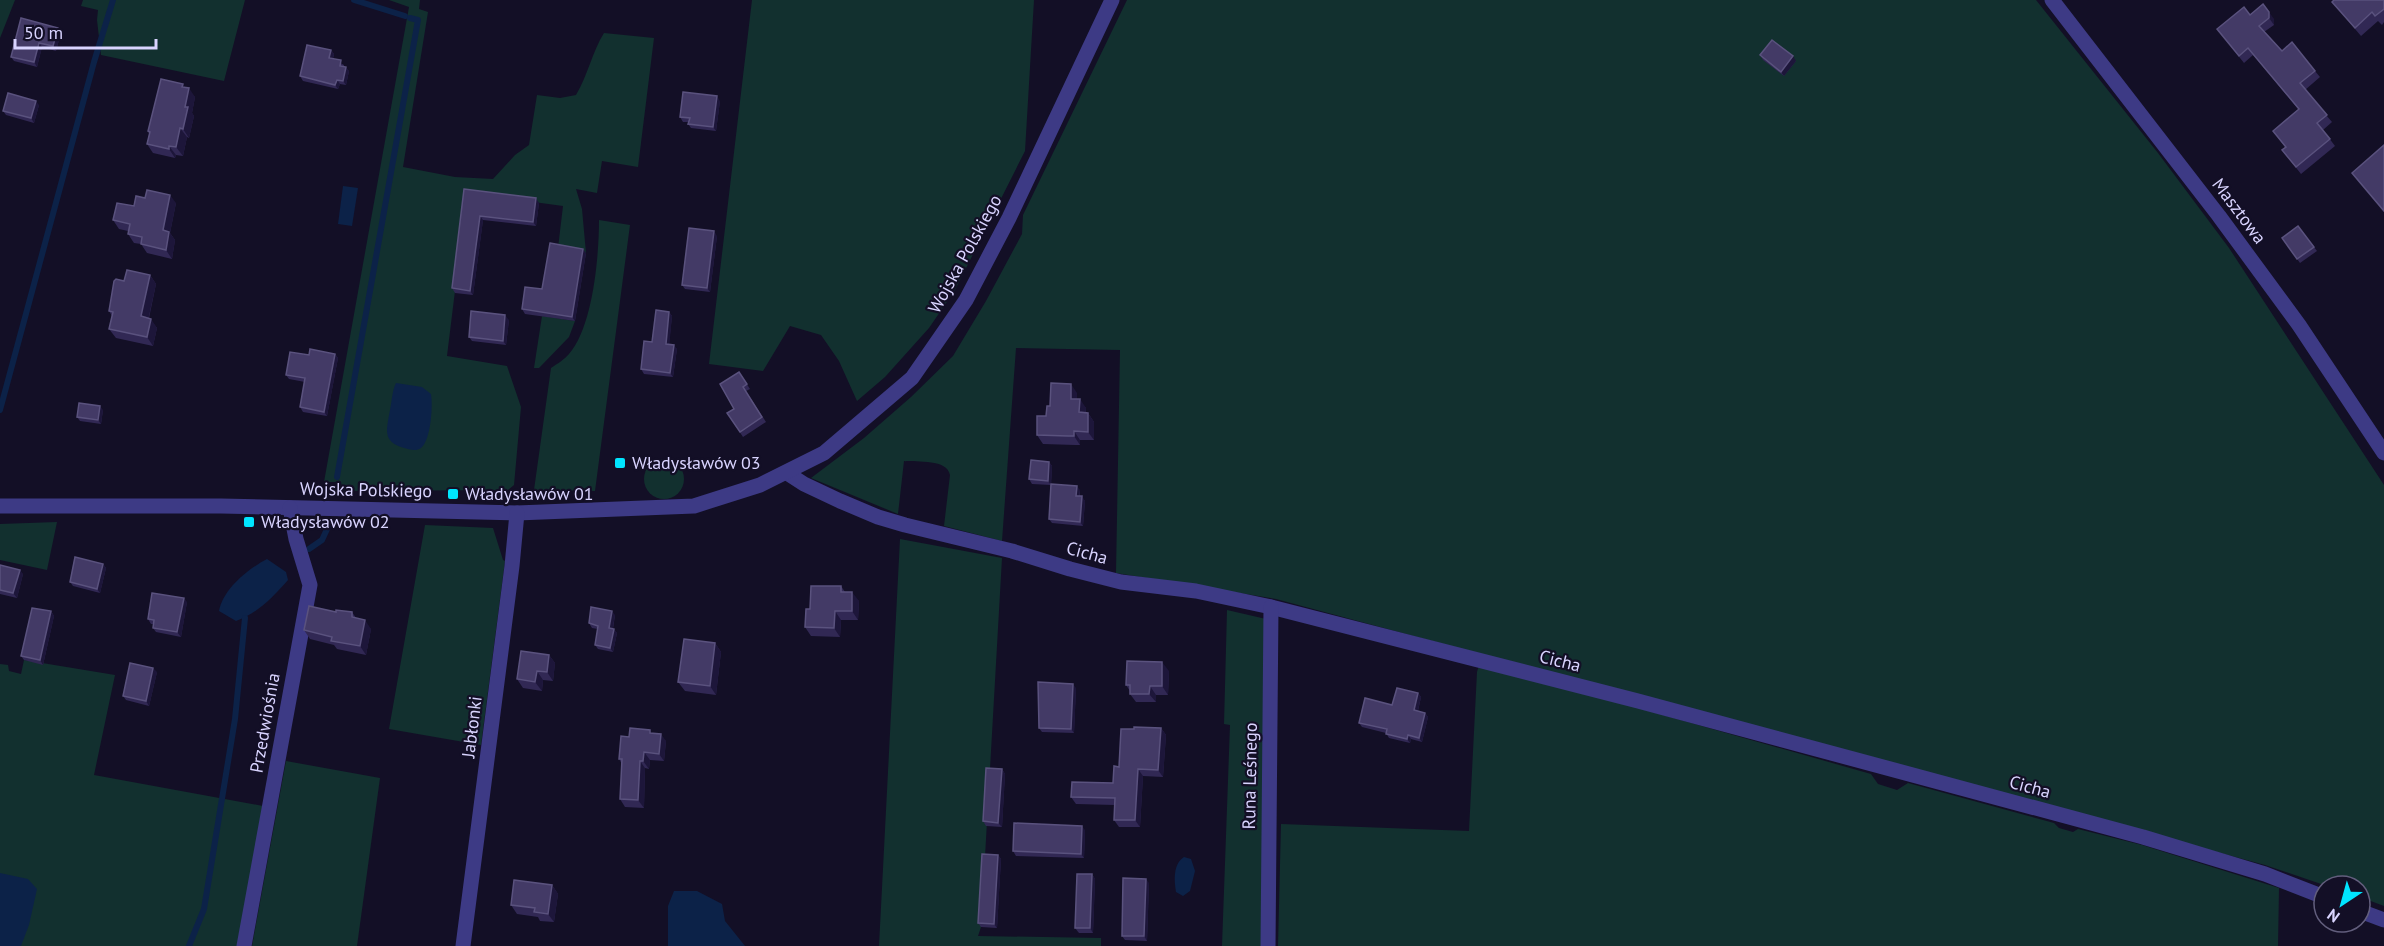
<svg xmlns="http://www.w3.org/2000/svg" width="2384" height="946" font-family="'PT Sans',sans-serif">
	<rect width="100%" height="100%" fill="#130f26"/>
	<g fill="#12302f">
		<polygon points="0,0 15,0 0,38"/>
		<polygon points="83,0 245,0 224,81 101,55 97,20 98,10 81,6"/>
		<path d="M389 0H420L419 9 428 12 403 167 455 177 493 179 515 155 529 145 537 95 560 98 576 95C588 75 592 52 604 33L654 38 638 167 602 161 597 193 576 189 582 209 586 253 558 248 563 206 467 193 447 356 507 366 521 407 514 485 508 490 334 491 336 482H324L409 7Z"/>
		<polygon points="752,0 1034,0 1025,151 955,290 929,328 885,377 857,401 839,361 821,335 790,326 763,371 709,364"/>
		<path d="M1127 0H2036L2158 153 2229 248 2384 485V906L2360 897V886H2327L2265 865 1276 599 1116 573 1120 350 1016 348 1002 541 944 526 950 475C947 459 918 462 904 461L898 514 811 478 864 438 911 397 953 356 986 301 1022 234 1023 215Z"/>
		<path d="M599 220 630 225 595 491 534 490 551 368C557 364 565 359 569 354 593 327 599 256 599 220Z"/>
		<polygon points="542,316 575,321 569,337 539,368 534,368"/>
		<circle cx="664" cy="479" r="20"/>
		<polygon points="57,522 47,570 0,560 0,524"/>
		<polygon points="425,525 493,528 503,560 505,561 481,745 389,729"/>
		<polygon points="900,539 1002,558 981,927 978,936 1101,938 1101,946 879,946"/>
		<polygon points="1227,610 1266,619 1261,946 1222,946 1230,725 1224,724"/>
		<polygon points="24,660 115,675 94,775 263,806 238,946 0,946 0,664 8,665 9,671 21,674"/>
		<polygon points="1479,665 1635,707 1871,774 1878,784 1897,790 1908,783 2054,823 2059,828 2073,832 2078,829 2142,845 2279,888 2278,946 1278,946 1281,824 1469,831 1477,672"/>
		<polygon points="286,761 380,778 357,946 252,946"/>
	</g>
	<g fill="#0c2248">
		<polygon points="343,186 358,188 352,226 338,224"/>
		<path d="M396 383 422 387 431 394C433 406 431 440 421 448 417 451 412 450 408 449 382 443 386 432 390 410 392 401 392 391 396 383Z"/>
		<path d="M267 559 286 572 288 580C273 597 258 613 236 621L219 611C223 589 248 569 267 559Z"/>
		<path d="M1184 857 1191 859 1195 871 1190 891 1183 896 1176 892C1174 880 1173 864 1184 857Z"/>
		<polygon points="0,873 28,879 37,889 29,925 21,946 0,946"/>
		<polygon points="674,891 697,891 722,904 725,921 745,946 668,946 668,906"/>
	</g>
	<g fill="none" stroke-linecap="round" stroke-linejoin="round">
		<g stroke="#0c2248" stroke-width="6">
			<polyline points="354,0 405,16"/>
			<polyline points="0,410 94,62 113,0"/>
			<polyline points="337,477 418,20 410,18"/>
			<polyline points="309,549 322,540 328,527"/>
			<polyline points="189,946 204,909 235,719 245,618"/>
		</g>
		<g stroke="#3d3a85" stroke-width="15">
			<polyline points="2052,0 2219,216 2299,325 2384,453"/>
			<polyline points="787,473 804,484 840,501 878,517 905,525 1012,551 1070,569 1121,582 1196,591 1271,607 1638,701 2143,837 2265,874 2324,897"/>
			<polyline points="0,506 221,506 517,513 694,506 760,485 824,453 912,378 966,300 1009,218 1112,0"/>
			<polyline points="2360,911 2384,920"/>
			<polyline points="244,946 310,585 296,539 290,508"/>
			<polyline points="463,946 512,566 517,513"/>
			<polyline points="1268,946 1271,607"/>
		</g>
	</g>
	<g fill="#312854">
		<polygon points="2384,0 2384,22 2382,25 2378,21 2361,36 2339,10 2332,2"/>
		<polygon points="2250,15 2274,19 2274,25 2264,32 2282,51 2315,71 2320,77 2305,90 2332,122 2323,130 2335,146 2301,174 2282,150 2285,147 2273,131 2299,110 2253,55 2244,63 2217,29"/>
		<polygon points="61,32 56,51 42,47 37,67 14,61 11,57"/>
		<polygon points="331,50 334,54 333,59 344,65 344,67 349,71 346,85 340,84 338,89 303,81 300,76"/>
		<polygon points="1760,55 1796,61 1784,76 1763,60"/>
		<polygon points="185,87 195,97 192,113 194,116 189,138 187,137 183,156 176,155 175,158 153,153 147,144 149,134 148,131"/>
		<polygon points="720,101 716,131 691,128 688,124 689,122 683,122 680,117"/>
		<polygon points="39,105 34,123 6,115 3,111"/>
		<polygon points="464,189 539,203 536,226 483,220 473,295 455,293 452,288"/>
		<polygon points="176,203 170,233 175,240 172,259 147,253 141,244 134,243 128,234 128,231 119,229 113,220 134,206"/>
		<polygon points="2298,226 2317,251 2300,263 2282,238"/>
		<polygon points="717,236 710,292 685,289 682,285"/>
		<polygon points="586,253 575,321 525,314 522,309 542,289"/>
		<polygon points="150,275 156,284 149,318 157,328 153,346 116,338 109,329 112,316 109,311 124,281"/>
		<polygon points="669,312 672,316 669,344 677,349 673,377 644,374 641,369 652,342"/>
		<polygon points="509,320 506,345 472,341 469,337"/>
		<polygon points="335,354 338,358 327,416 303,412 300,407 305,382 289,379 286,375 309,355"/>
		<polygon points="739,372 750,389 746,391 766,422 743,437 727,413 734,409"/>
		<polygon points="1077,393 1077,399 1086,408 1086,413 1088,413 1094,422 1094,440 1080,440 1080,445 1075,445 1043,444 1037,435 1050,406"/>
		<polygon points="103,410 101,424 80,421 77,417"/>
		<polygon points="1049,462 1052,466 1051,485 1032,484 1029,479"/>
		<polygon points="1080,490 1080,496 1085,501 1083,526 1052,523 1049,519"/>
		<polygon points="103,564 106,568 100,593 73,586 70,582"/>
		<polygon points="0,565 23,574 17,598 0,594"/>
		<polygon points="841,586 845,592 859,601 858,620 841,620 840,637 811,636 805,627 810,609"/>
		<polygon points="187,602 181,637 156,632 153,628 153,624 151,624 148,619"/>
		<polygon points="51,611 54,616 43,665 24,660 21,656"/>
		<polygon points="336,612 352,612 356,618 371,629 366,655 337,649 334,645 310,639 304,630"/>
		<polygon points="615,615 613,629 617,633 613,652 598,649 595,645 598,629 592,628 589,623"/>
		<polygon points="715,643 721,652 716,695 685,691 678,682"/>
		<polygon points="549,655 555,663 553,681 543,680 542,691 523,688 517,679"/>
		<polygon points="1169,671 1168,695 1156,695 1156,702 1136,702 1130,694 1130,691 1126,685"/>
		<polygon points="157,672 149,706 126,700 123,696"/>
		<polygon points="1076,688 1074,733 1042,732 1039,728"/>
		<polygon points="1418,693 1421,697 1418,711 1425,713 1428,717 1422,742 1411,739 1410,743 1389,738 1386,733 1362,727 1359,723 1392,705"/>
		<polygon points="1161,728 1166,735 1163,777 1143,776 1140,827 1119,827 1114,820 1115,805 1076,804 1071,797 1113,783 1134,729"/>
		<polygon points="652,733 666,741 664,761 650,760 649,769 645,768 644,808 625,807 620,799 622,764 619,759 629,737"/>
		<polygon points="1002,769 1005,774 1002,827 986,826 983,821"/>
		<polygon points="1085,830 1084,858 1016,856 1013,851"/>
		<polygon points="998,855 1001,859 997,928 981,927 978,923"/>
		<polygon points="1092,874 1095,879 1093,933 1079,933 1075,928"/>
		<polygon points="1149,883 1147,941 1125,940 1122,936"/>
		<polygon points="552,885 558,894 554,922 540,921 538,917 517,914 511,905"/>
	</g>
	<g fill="#1d163a">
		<polygon points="2269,12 2274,19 2274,25 2269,18"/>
		<polygon points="58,28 61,32 56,51 53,46"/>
		<polygon points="39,43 42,47 37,67 34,62"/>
		<polygon points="331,50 334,54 332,62 329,58"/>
		<polygon points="1793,56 1796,61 1784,76 1781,72"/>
		<polygon points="346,67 349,71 346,85 343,81"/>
		<polygon points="337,80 340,84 338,89 335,85"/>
		<polygon points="183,84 188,92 189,88 195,97 192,113 194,116 189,138 183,129 185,107 182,87"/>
		<polygon points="717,96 720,101 716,131 713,127"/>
		<polygon points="36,101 39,105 34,123 31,118"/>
		<polygon points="180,128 187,137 183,156 176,147"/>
		<polygon points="169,146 176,155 175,158 169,149"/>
		<polygon points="170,195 176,203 170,233 175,240 172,259 166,250 163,230"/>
		<polygon points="536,198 539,203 536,226 533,222"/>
		<polygon points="480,216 483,220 473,295 470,291"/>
		<polygon points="714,231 717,236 710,292 707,288"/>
		<polygon points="583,249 586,253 575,321 572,317"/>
		<polygon points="150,275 156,284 147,325 141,316"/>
		<polygon points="669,312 672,316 669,348 666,344"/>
		<polygon points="505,315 509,320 506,345 503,341"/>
		<polygon points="151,319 157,328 153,346 147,337"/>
		<polygon points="674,345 677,349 673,377 670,373"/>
		<polygon points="335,354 338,358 327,416 324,412"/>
		<polygon points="1071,384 1077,393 1077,408 1071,399"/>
		<polygon points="1080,399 1086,408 1085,421 1079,412"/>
		<polygon points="100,406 103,410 101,424 98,420"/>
		<polygon points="1088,413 1094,422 1094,440 1088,432"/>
		<polygon points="1074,431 1080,440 1080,445 1074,436"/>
		<polygon points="1049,462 1052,466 1051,485 1048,481"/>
		<polygon points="1077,486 1080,490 1079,500 1076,496"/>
		<polygon points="1082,496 1085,501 1083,526 1080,522"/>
		<polygon points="103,564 106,568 100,593 97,589"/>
		<polygon points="20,570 23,574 17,598 13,593"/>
		<polygon points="852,592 859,601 858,620 852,611"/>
		<polygon points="184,598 187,602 181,637 177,632"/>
		<polygon points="51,611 54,616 43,665 40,660"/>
		<polygon points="612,611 615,615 612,632 609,628"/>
		<polygon points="835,611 841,620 840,637 834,628"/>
		<polygon points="365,620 371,629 366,655 360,646"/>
		<polygon points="614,629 617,633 613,652 610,648"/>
		<polygon points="715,643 721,652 716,695 710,686"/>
		<polygon points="549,655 555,663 553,681 547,672"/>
		<polygon points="1162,662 1169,671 1168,695 1162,686"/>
		<polygon points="153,668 157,672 149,706 146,701"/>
		<polygon points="537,671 543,680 542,691 535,682"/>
		<polygon points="1073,684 1076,688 1074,733 1071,729"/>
		<polygon points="1150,686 1156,695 1156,702 1149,694"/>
		<polygon points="1418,693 1421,697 1417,714 1414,710"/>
		<polygon points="1425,713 1428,717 1422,742 1419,738"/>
		<polygon points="1161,728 1166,735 1163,777 1158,770"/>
		<polygon points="661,734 666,741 664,761 659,754"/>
		<polygon points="1408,735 1411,739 1410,743 1407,739"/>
		<polygon points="644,752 650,760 649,769 643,761"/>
		<polygon points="640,761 645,768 644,808 638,800"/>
		<polygon points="1002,769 1005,774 1002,827 998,823"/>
		<polygon points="1138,769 1143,776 1140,827 1135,820"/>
		<polygon points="1082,826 1085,830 1084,858 1081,854"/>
		<polygon points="998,855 1001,859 997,928 994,924"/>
		<polygon points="1092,874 1095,879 1093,933 1090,928"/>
		<polygon points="1146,879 1149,883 1147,941 1144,936"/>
		<polygon points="552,885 558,894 554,922 548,914"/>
	</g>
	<g fill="#433a66" stroke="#5a527e" stroke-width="1.5">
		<polygon points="2334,0 2384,0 2384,9 2375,16 2372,12 2355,28 2332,2"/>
		<polygon points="2263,4 2269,12 2269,18 2259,26 2282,51 2292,42 2315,71 2300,83 2327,115 2317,123 2330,139 2296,167 2282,150 2286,147 2273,131 2299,109 2248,48 2239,56 2217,29 2244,7 2250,15"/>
		<polygon points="21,18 58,28 53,46 39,43 34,62 11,57"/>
		<polygon points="1772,40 1793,56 1781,72 1760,55"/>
		<polygon points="307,45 331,50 329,58 341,60 340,66 346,67 343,81 337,80 335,85 300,76"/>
		<polygon points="161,79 183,84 182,87 189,88 185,107 188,107 183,129 180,128 176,147 169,146 169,149 147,144 150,132 148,131"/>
		<polygon points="683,92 717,96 713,127 688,124 690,118 680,117"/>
		<polygon points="8,93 36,101 31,118 3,111"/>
		<polygon points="2384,145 2384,211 2352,173"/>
		<polygon points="464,189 536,198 533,222 480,216 470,291 452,288"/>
		<polygon points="147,190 170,195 163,230 169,232 166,250 141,244 142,237 128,234 130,224 113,220 117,203 134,206 136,196 145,198"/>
		<polygon points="2298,226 2314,247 2297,259 2282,238"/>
		<polygon points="689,228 714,231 707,288 682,285"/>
		<polygon points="550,243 583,249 572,317 522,309 525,287 542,289"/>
		<polygon points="127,270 150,275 141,316 151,319 147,337 109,329 113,312 109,311 114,281 116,279 124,281"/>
		<polygon points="656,310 669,312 666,344 674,345 670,373 641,369 644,341 652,342"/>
		<polygon points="471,311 505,315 503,341 469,337"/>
		<polygon points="310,349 335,354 324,412 300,407 305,378 286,375 290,352 309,355"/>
		<polygon points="739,372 747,384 743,387 762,417 740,432 727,413 734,409 720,384"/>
		<polygon points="1051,383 1071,384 1071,399 1080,399 1079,412 1088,413 1088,432 1074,431 1074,436 1068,436 1037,435 1037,416 1046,416 1047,406 1050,406"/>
		<polygon points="79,403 100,406 98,420 77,417"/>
		<polygon points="1031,460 1049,462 1048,481 1029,479"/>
		<polygon points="1051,484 1077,486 1076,496 1082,496 1080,522 1049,519"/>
		<polygon points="75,557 103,564 97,589 70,582"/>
		<polygon points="0,565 20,570 13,593 0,590"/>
		<polygon points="811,586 841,586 841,592 852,592 852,611 835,611 834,628 805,627 806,609 810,609"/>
		<polygon points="152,593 184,598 177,632 153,628 154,620 148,619"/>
		<polygon points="309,606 336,612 336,610 352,612 352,617 365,620 360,646 331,641 332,637 304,630"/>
		<polygon points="591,607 612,611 609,628 614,629 610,648 595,645 598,626 589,623"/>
		<polygon points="32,608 51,611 40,660 21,656"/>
		<polygon points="684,639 715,643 710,686 678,682"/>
		<polygon points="521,651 549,655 547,672 537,671 535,682 517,679"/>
		<polygon points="1127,661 1162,662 1162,686 1150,686 1149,694 1130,694 1130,685 1126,685"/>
		<polygon points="130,663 153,668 146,701 123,696"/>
		<polygon points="1038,682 1073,684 1071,729 1039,728"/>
		<polygon points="1397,688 1418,693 1414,710 1425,713 1419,738 1408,735 1407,739 1386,734 1387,729 1359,723 1365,698 1392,705"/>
		<polygon points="1134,727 1161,728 1158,770 1138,769 1135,820 1114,820 1115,798 1071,797 1072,782 1113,783 1114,766 1119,767 1121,729 1134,729"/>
		<polygon points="630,728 650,730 650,733 661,734 659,754 644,752 643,761 640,761 638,800 620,799 622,759 619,759 621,736 629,737"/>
		<polygon points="986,768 1002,769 998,823 983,821"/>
		<polygon points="1014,823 1082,826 1081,854 1013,851"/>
		<polygon points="982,854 998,855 994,924 978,923"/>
		<polygon points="1077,874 1092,874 1090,928 1075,928"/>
		<polygon points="1123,878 1146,879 1144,936 1122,936"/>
		<polygon points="514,880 552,885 548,914 534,912 535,908 511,905"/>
	</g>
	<g fill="#00e5ff" stroke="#130f26" stroke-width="2">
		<rect x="614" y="457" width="12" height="12" rx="3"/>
		<rect x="447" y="488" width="12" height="12" rx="3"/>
		<rect x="243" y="516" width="12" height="12" rx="3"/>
	</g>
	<g text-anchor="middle" stroke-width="4.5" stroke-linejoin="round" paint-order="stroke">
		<g font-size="18" fill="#d9d4ff" stroke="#130f26">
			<text transform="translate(2239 211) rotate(53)" y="6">Masztowa</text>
			<text transform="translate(965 254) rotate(-61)" y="6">Wojska Polskiego</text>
			<text transform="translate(366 490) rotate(1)" y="6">Wojska Polskiego</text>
			<text transform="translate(1087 553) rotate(15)" y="6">Cicha</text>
			<text transform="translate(1560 661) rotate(14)" y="6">Cicha</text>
			<text transform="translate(265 723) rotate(-80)" y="6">Przedwiośnia</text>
			<text transform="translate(472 727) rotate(-83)" y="6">Jabłonki</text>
			<text transform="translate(1250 776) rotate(-89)" y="6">Runa Leśnego</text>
			<text transform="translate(2030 787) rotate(15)" y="6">Cicha</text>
		</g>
		<g font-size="18" fill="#d9d4ff" stroke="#130f26" text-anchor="start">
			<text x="632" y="469">Władysławów 03</text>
			<text x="465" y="500">Władysławów 01</text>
			<text x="261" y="528">Władysławów 02</text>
		</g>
	</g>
	<g transform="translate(2342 904) rotate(216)"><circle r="28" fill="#130f26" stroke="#625e7d" stroke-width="1.5"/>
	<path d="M0-4.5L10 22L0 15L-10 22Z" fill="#00e5ff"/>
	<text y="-9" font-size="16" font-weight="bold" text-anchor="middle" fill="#d9d4ff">N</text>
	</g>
	<path d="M15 39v9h141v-9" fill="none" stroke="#d9d4ff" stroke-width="3"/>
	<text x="24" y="39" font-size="18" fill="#d9d4ff" stroke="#130f26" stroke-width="4.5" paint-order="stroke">50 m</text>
</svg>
